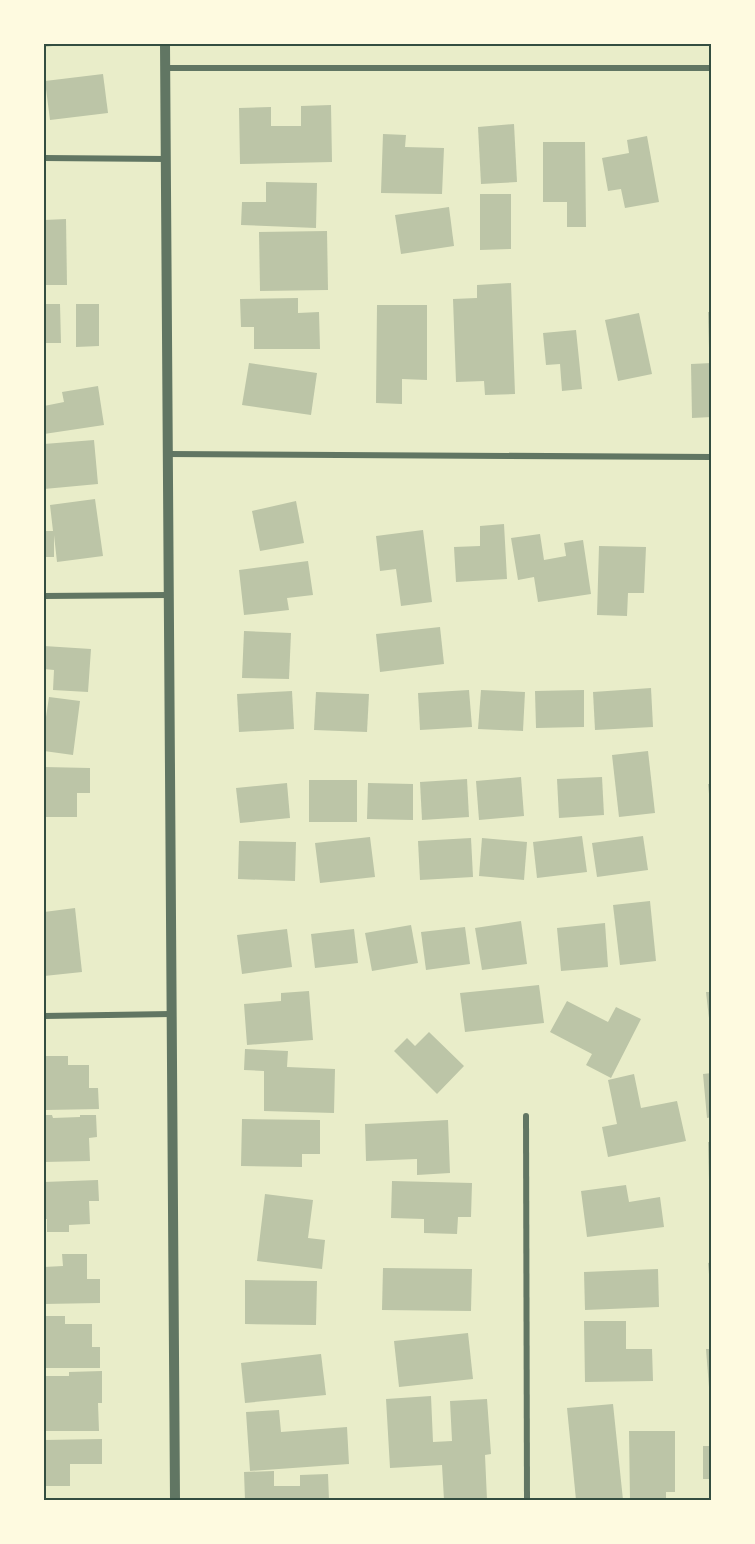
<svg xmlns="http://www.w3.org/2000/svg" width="755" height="1544" font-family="Figtree,sans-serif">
	<rect width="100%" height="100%" fill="#e9edc9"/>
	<g fill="#bcc5a7">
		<polygon points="44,44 61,44 61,45 44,47"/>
		<polygon points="103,74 108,113 50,120 45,81"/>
		<polygon points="331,105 332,162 240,164 239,108 271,107 271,126 301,126 301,106"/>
		<polygon points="514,124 517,182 481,184 478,127"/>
		<polygon points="383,134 406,135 405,147 444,148 442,194 381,193"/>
		<polygon points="647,136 659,202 625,208 621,189 608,191 602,158 629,153 627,140"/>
		<polygon points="543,142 585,142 586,227 567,227 567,202 543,202"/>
		<polygon points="266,182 317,183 316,228 241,225 242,202 266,202"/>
		<polygon points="480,194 511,194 511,249 480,250"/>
		<polygon points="449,207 454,246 401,254 395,215"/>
		<polygon points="66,219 67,285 44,285 44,220"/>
		<polygon points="327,231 328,290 260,291 259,232"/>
		<polygon points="511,283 515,394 485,395 484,381 456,382 453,299 477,298 477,285"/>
		<polygon points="298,298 298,313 319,312 320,349 254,349 254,327 241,327 240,299"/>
		<polygon points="44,304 60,304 61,343 44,343"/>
		<polygon points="76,304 99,304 99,346 76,347"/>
		<polygon points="377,305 427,305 427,380 402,379 402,404 376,403"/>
		<polygon points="708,312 712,312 712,348 709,348"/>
		<polygon points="639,313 652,374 618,381 605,320"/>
		<polygon points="576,330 582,389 562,391 560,364 546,365 543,333"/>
		<polygon points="249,363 317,373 311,415 242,405"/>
		<polygon points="712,363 712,417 692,418 691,364"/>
		<polygon points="98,386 104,425 44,434 44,406 64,402 62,392"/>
		<polygon points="94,440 98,484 44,489 44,444"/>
		<polygon points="95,499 103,556 57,562 54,535 54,557 44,557 44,531 53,531 50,505"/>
		<polygon points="296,501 304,543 260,551 252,511"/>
		<polygon points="504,524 507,579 456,582 454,547 480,546 480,526"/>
		<polygon points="423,530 432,602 401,606 396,569 380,571 376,536"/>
		<polygon points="540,534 544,560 566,556 564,543 583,540 591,594 538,602 534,577 518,580 511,538"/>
		<polygon points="599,546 646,547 644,593 628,593 627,616 597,615"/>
		<polygon points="308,561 313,595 287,598 289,610 244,615 239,570"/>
		<polygon points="440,627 444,664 380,672 376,634"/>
		<polygon points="244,631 291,633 289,679 242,678"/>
		<polygon points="44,646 91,649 88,692 53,690 54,670 44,669"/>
		<polygon points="651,688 653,727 595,730 593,692"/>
		<polygon points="469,690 472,727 420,730 418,693"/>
		<polygon points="481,690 525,692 523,731 478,729"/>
		<polygon points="584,690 584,727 536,728 535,691"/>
		<polygon points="292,691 294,729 239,732 237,694"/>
		<polygon points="316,692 369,694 367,732 314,730"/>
		<polygon points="49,697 80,701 73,755 44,751 44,716 46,717"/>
		<polygon points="648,751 655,813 619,817 612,755"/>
		<polygon points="44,767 90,768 90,793 77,793 77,817 44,817"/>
		<polygon points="521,777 524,816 479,820 476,781"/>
		<polygon points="602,777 604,815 559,818 557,779"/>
		<polygon points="467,779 469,817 422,820 420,782"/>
		<rect x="309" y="780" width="48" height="42"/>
		<polygon points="287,783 290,818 240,823 236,788"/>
		<polygon points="368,783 413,784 413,820 367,819"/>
		<polygon points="708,784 712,784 712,803 710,803"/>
		<polygon points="582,836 587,872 537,878 533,842"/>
		<polygon points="643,836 648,870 597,877 592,843"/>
		<polygon points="370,837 375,877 320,883 315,843"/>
		<polygon points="471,838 473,877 420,880 418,841"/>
		<polygon points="482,838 527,842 524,880 479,876"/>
		<polygon points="239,841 296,842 295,881 238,879"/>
		<polygon points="650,901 656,961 620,965 613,905"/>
		<polygon points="75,908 82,972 44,976 44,912"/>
		<polygon points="521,921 527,964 482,970 475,928"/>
		<polygon points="605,923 608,967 561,971 557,928"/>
		<polygon points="411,925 418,963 372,971 365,933"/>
		<polygon points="465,927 470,964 426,970 421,932"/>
		<polygon points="287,929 292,967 242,974 237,935"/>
		<polygon points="354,929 358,963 315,968 311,934"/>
		<polygon points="539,985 544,1023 465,1032 460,993"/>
		<polygon points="309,991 313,1040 247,1045 244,1004 281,1001 281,993"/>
		<polygon points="706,992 712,992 712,1027 710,1027"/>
		<polygon points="567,1001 608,1022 616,1007 641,1019 611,1078 586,1065 592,1054 550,1032"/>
		<polygon points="429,1032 464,1066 437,1094 394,1051 407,1038 415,1046"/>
		<polygon points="245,1049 288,1051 287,1067 335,1069 334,1113 264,1111 264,1071 244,1070"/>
		<polygon points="45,1056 68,1056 68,1065 89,1065 89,1088 98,1088 99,1109 46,1110"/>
		<polygon points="712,1073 712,1117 707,1118 703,1074"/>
		<polygon points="634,1074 641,1108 677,1101 686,1141 608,1157 602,1127 617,1124 608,1080"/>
		<polygon points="44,1115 52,1115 53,1118 80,1117 80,1115 96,1115 97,1137 89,1138 90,1161 44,1162"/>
		<polygon points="242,1119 320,1120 320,1154 302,1154 302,1167 241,1166"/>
		<polygon points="448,1120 450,1173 417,1175 417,1159 366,1161 365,1124"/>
		<polygon points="708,1142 712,1142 712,1180 709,1180"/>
		<polygon points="98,1180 99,1201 89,1201 90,1224 69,1225 69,1232 47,1232 47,1219 44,1219 44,1182"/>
		<polygon points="392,1181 472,1183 471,1217 458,1217 457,1234 424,1233 424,1219 391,1218"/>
		<polygon points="626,1185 629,1202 660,1197 664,1227 587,1237 581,1191"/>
		<polygon points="265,1194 313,1200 308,1238 325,1240 322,1269 257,1261"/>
		<polygon points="62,1254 87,1254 87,1279 100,1279 100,1303 44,1304 44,1267 63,1266"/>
		<polygon points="712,1262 712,1285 710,1285 708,1263"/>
		<polygon points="383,1268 472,1269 471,1311 382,1310"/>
		<polygon points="658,1269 659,1307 585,1310 584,1272"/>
		<polygon points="245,1280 317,1281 316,1325 245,1324"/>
		<polygon points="44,1316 65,1316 65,1324 92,1324 92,1347 100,1347 100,1368 44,1368"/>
		<polygon points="584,1321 626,1321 626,1349 652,1349 653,1381 585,1382"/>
		<polygon points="468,1333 473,1379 399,1387 394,1341"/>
		<polygon points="706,1349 712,1349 712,1387 709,1387"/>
		<polygon points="321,1354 326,1395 245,1403 241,1363"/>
		<polygon points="102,1371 102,1403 98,1403 99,1431 44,1431 44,1376 69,1376 69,1372"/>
		<polygon points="431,1396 433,1442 452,1441 450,1401 487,1399 491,1454 485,1455 487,1500 444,1500 442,1465 390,1468 386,1399"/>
		<polygon points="613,1404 623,1500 576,1500 567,1408"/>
		<polygon points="279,1410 281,1432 347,1427 349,1464 250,1471 246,1412"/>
		<polygon points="629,1431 675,1431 675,1492 666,1492 666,1500 630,1500"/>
		<polygon points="102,1439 102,1464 70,1464 70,1486 44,1486 44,1440"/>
		<rect x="703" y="1446" width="9" height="33"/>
		<polygon points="274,1471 274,1486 300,1486 300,1475 328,1474 329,1500 245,1500 244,1472"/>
	</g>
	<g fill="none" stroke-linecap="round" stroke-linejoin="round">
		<g stroke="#617663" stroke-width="6">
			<polyline points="165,68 712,68"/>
			<polyline points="44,158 166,159"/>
			<polyline points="168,454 712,457"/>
			<polyline points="44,596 168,595"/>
			<polyline points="44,1016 171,1014"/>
			<polyline points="526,1116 527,1500"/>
		</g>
		<polyline stroke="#617663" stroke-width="10" points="165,44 175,1500"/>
	</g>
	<rect width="755" height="1544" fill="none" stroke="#fefae0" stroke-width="90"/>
	<rect x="45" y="45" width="665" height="1454" fill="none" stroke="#344e41" stroke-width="2"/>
</svg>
